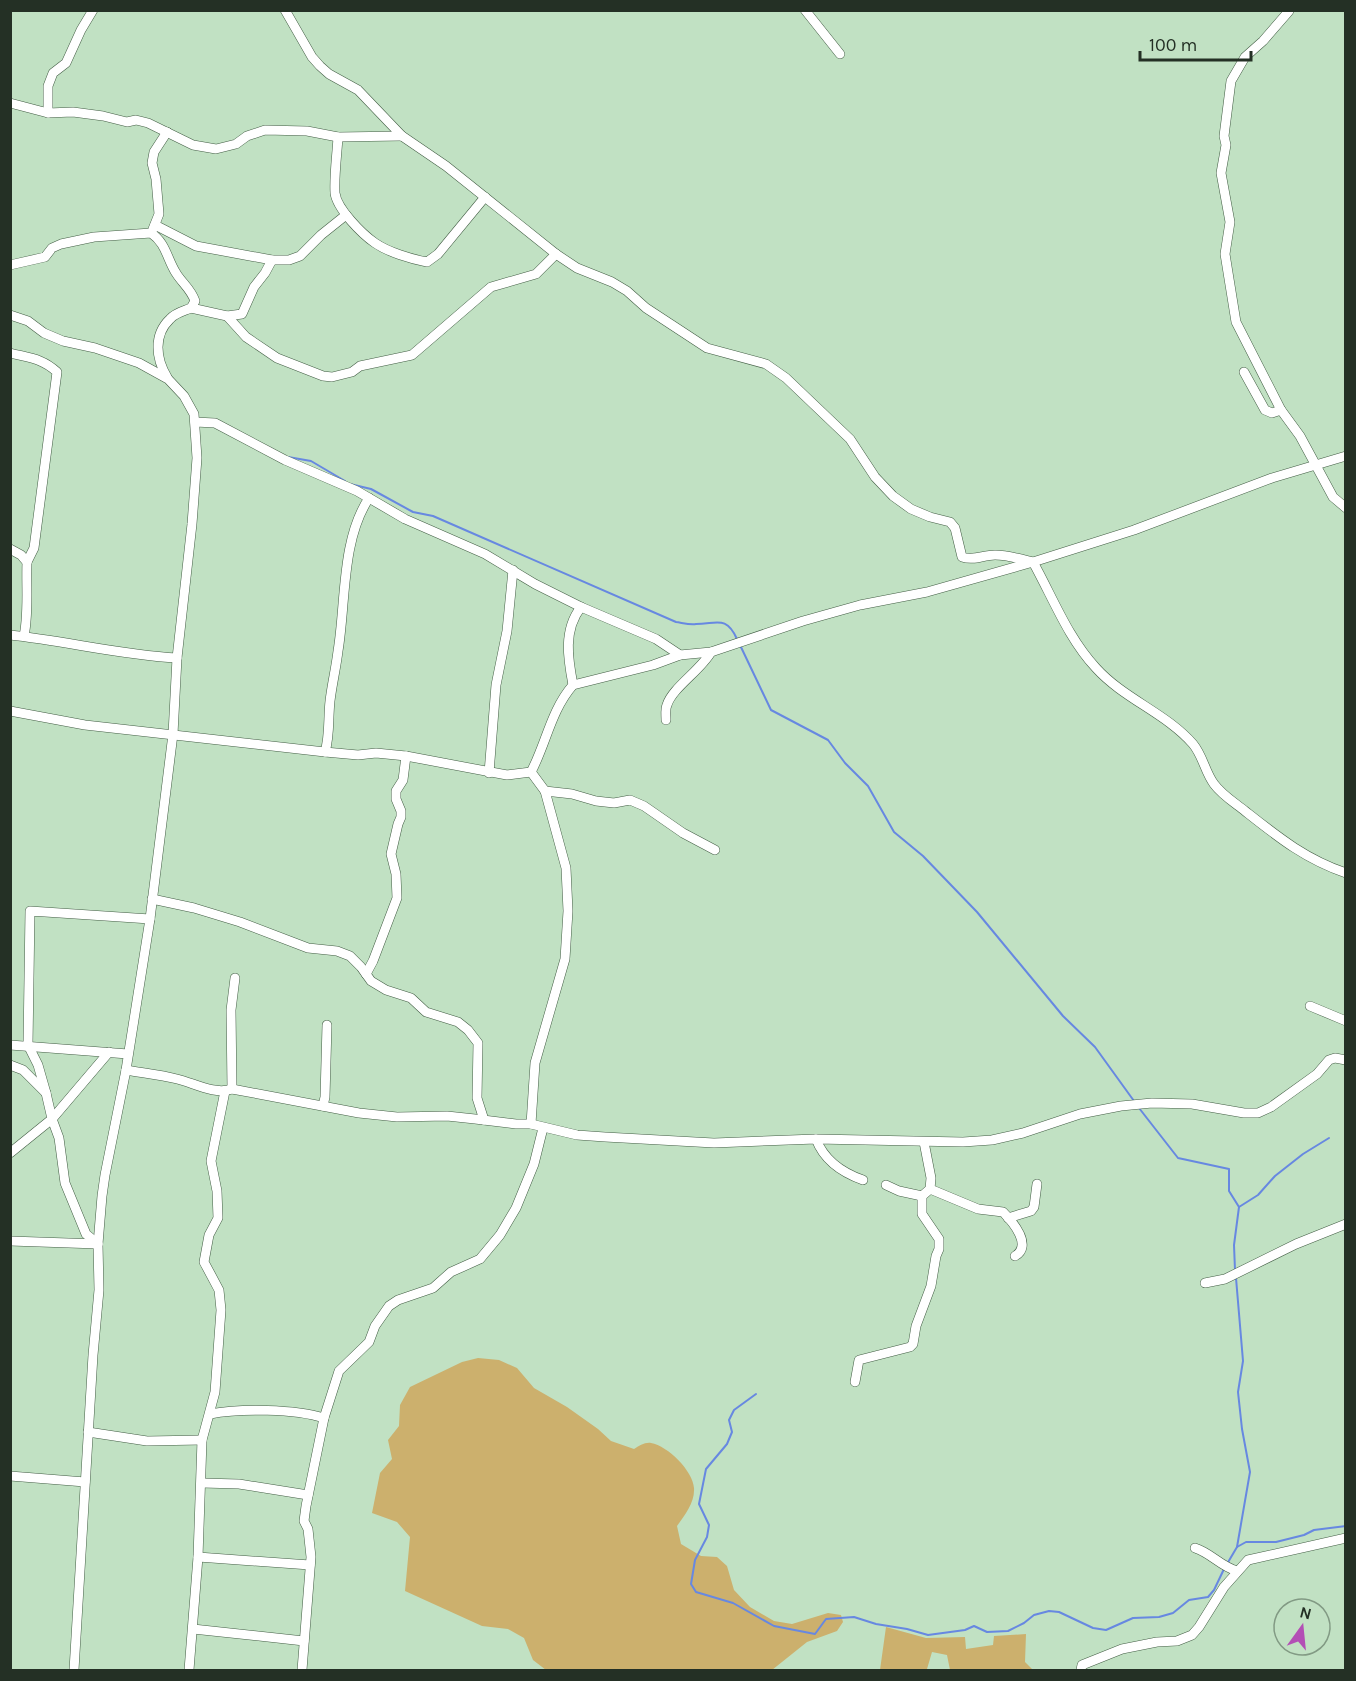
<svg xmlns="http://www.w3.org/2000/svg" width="1356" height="1681" font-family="Karla,sans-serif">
	<rect width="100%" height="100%" fill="#c1e1c3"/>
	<g fill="#ccb06d">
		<path d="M478 1358 499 1360 517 1368 534 1388 567 1407 598 1429 611 1441 634 1449C639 1446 645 1442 651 1443 668 1446 693 1471 694 1488 695 1502 685 1515 677 1526L681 1544 701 1556 717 1557 727 1566 734 1590 750 1607 774 1621 792 1624 828 1613 841 1615 843 1622 837 1631 807 1642 772 1670H546L533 1660 524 1638 508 1629 482 1626 405 1591 410 1537 397 1522 372 1513 380 1473 392 1459 388 1440 399 1426 400 1405 410 1387 462 1362Z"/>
		<polygon points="886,1627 926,1638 965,1637 966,1649 993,1645 994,1636 1026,1634 1025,1662 1033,1670 950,1670 947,1655 932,1652 927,1669 880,1670"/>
	</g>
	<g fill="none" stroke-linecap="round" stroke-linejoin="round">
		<g stroke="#6788e1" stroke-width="2">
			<polyline points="288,457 311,461 345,481"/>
			<path d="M350 484 371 489 413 512 433 516 676 622C683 623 690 625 696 624 717 624 726 615 737 639"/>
			<polyline points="740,645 771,710 828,740 845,763 868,786 894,832 923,856 977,912 1063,1016 1095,1047 1134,1101"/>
			<polyline points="1139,1108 1178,1158 1229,1169 1229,1191 1239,1207 1234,1245 1235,1270"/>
			<polyline points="1239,1207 1258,1195 1275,1176 1303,1154 1329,1138"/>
			<polyline points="1236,1278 1243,1361 1238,1392 1242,1429 1250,1472 1237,1547"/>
			<polyline points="756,1394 734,1410 729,1420 732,1432 727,1444 706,1469 699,1504 709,1525 707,1537 695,1560 691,1584 696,1592 733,1603 774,1626 815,1634 826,1619 854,1617 876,1624 907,1629 928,1635 965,1630 974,1626 987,1632 1008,1631 1024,1623 1034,1615 1049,1611 1059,1612 1093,1628 1106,1630 1133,1618 1159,1617 1173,1613 1189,1600 1208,1597 1214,1590 1224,1569"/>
			<polyline points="1227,1564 1237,1547 1246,1542 1276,1542 1304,1535 1314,1530 1346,1526"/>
		</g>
		<g stroke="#435e45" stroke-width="10">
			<g id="street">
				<path d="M285 10 312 57 320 66 329 74 358 90 402 136 446 166 556 254 577 268 612 282 627 291 646 308 707 348 766 364 786 378 850 439 875 477 893 496 911 509 930 517 950 522 955 528 962 557C974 561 983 555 995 555 1008 555 1021 559 1033 562 1053 598 1068 638 1096 668 1124 699 1166 713 1193 744 1203 756 1205 772 1214 784 1222 795 1235 803 1245 811 1278 837 1305 859 1346 873"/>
				<polyline points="805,10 840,54"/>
				<polyline points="1289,11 1263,41 1245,57 1231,81 1224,136 1226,145 1221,173 1230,222 1225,254 1236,322 1281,410 1300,436 1333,497 1346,508"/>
				<polyline points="10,103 48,113 73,112 103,116 127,122 136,120 148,123 193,145 216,149 236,144 247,136 265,130 307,131 338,137 402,136"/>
				<polyline points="48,113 48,86 53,73 66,63 81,30 93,10"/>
				<path d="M338 137C337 155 334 175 335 193 337 209 362 234 375 243 388 252 411 259 427 262L438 254 485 197"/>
				<polyline points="155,225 196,246 272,260 289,260 300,256 321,235 346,215"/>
				<polyline points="153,229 159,214 156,179 152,163 154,152 167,132"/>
				<path d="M10 265 45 257 52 248 61 244 94 237 151 233C166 243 167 259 176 273 182 283 191 289 195 301L191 308C184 311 175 313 170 319 153 335 156 359 167 377"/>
				<polyline points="191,308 227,316 242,314 254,287 265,273 272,260"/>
				<polyline points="10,315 28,321 44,333 63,341 95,348 139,363 168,379 184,396 194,414 197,458 192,524 177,658 173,734 150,919 126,1070 105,1175 102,1196 98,1244 99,1290 93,1355 74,1670"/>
				<polyline points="227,316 246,337 277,358 323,376 332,377 352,372 360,366 412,355 491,287 536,274 556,254"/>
				<path d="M10 353C29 358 42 358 57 372L34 548 27 562"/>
				<polyline points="1244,372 1265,410 1272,413 1281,410"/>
				<polyline points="195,422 215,423 285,460 357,491 405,519 485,554 535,584 581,607 656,639 680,655"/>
				<path d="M10 549 21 555 27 562C26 587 29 612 24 636"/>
				<path d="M10 635C66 641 121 655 177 658"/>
				<path d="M573 685C568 659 563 630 581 607"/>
				<path d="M10 711 85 725 325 752 358 755 376 753 406 756 507 775 531 772C546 744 551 710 573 685L653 665 680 655 711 652 803 621 860 605 927 592 1033 562 1134 530 1272 478 1346 456"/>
				<path d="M666 720C666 715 665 709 667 705 672 688 701 670 711 652"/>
				<path d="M325 752C330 735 328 719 330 701 332 684 336 668 338 651 346 603 341 540 369 498"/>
				<polyline points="531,772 545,791 566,868 568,911 565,959 535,1063 531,1124"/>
				<polyline points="489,773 496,685 507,631 513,570"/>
				<polyline points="545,791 572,794 596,801 614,803 630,800 644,806 683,833 715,850"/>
				<polyline points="152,899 194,908 240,922 308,948 337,951 350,956 361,967 371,981 386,990 411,998 426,1012 458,1022 468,1030 478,1043 477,1098 484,1120"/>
				<polyline points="366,974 373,961 397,898 396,874 391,854 398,824 401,817 401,811 396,799 396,791 403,780 406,756"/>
				<polyline points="1310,1006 1346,1021"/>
				<polyline points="10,1045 128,1054"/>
				<polyline points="10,1065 23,1070 46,1093 52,1119 59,1138 65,1183 86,1234 98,1244"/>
				<path d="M126 1070C143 1073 161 1075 177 1079 194 1083 214 1095 232 1089L359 1113 397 1117 447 1116 475 1119 516 1124H531L577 1135 605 1137 714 1143 816 1139 963 1142 992 1140 1023 1133 1080 1114 1121 1106 1152 1103 1192 1104 1244 1113H1258L1271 1107 1317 1074 1329 1060 1335 1058 1346 1060"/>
				<polyline points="232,1089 231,1010 235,978"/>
				<polyline points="46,1093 38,1065 28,1045 30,911 150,919"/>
				<polyline points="323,1106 325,1097 327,1025"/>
				<path d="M816 1139C824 1160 843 1173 863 1180"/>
				<polyline points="10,1153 52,1119 109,1052"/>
				<polyline points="886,1185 899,1191 922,1196"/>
				<path d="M930 1189 978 1209 1003 1212C1013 1222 1033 1246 1015 1256"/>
				<polyline points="1008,1218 1031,1211 1034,1207 1037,1184"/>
				<polyline points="10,1241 98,1244"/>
				<polyline points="1205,1283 1225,1279 1296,1244 1346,1224"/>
				<polyline points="855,1382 859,1360 910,1347 913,1344 916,1326 931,1286 936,1256 939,1249 939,1239 922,1214 922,1196 930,1189 931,1178 924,1142"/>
				<path d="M210 1414C240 1408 295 1409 324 1418"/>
				<polyline points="88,1432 147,1441 202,1440"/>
				<polyline points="10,1476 85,1482"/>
				<polyline points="202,1483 239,1484 308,1495"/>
				<path d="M1195 1548C1211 1553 1220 1566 1237 1571"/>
				<polyline points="198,1557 310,1565"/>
				<polyline points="193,1629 304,1641"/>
				<polyline points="189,1670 198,1557 202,1440 215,1392 221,1310 219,1290 204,1262 209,1235 218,1218 217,1191 211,1161 225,1091"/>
				<polyline points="302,1670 311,1557 308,1529 304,1521 306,1506 324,1418 339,1371 369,1342 375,1326 389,1306 398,1300 433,1288 451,1272 480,1259 500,1235 516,1208 534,1164 543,1128"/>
				<polyline points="1081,1670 1082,1665 1122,1649 1157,1642 1177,1641 1192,1635 1199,1627 1224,1587 1248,1560 1346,1538"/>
			</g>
		</g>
		<use href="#street" stroke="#fff" stroke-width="9"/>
	</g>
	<rect width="1356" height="1681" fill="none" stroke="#243025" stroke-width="24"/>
	<g transform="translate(1302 1627) rotate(15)"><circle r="28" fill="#c1e1c3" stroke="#829a84" stroke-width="1.5"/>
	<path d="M0-4.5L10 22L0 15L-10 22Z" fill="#b34fb5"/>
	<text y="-9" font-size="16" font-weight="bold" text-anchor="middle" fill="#243025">N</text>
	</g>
	<path d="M1140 51v9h111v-9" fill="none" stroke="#243025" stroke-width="3"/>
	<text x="1149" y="51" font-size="18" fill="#243025" stroke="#c1e1c3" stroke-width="4.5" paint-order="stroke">100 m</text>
</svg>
